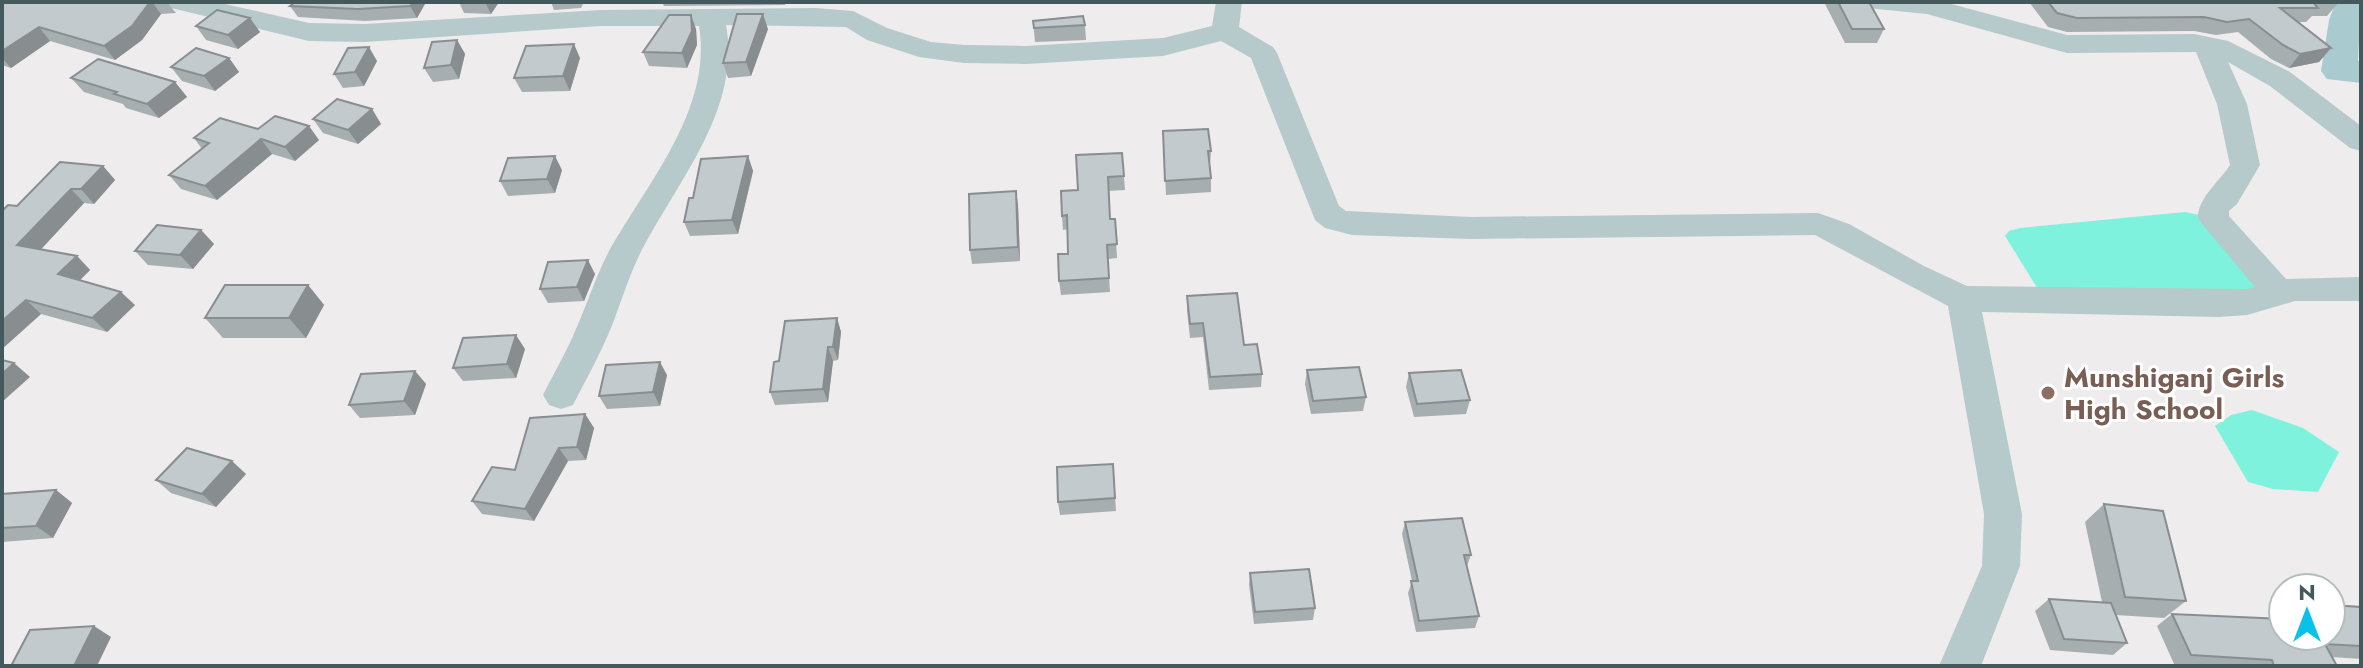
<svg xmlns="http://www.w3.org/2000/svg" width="2363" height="668" font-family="Jost,sans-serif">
	<rect width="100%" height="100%" fill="#efeced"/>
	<g fill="#7ff2de">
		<polygon points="2185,212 2204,216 2261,293 2047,295 2036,286 2005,236 2009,231 2020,228"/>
		<polygon points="2252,410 2303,428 2339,452 2318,492 2273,489 2248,482 2215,426 2231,415"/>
	</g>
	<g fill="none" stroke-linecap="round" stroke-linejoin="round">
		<path fill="#b6c9cb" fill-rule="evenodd" d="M167 2H216L309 23 365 24 601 10 815 8 853 11 887 28 931 42 964 45 1026 46 1163 38 1212 26 1216 2H1242L1239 27 1273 47 1277 53 1339 206 1346 211 1471 217 1818 213 1849 224 1924 266 1967 286 2247 289 2255 287 2198 219C2197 199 2218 183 2230 165L2217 104 2196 52 2067 53 1927 14 1867 8 1863 2H1944L2067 35 2194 34 2228 41 2290 72 2361 126V151L2350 148 2270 86 2228 62 2247 104 2260 165 2237 204 2229 211V216L2286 279 2361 277V301H2295L2247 315 2219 317 1982 312 2022 514 2020 566 1981 666H1939L1982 566 1984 514 1948 306 1815 235 1471 239 1352 235 1325 228 1315 220 1251 58 1221 41 1163 56 1026 64 964 63 919 57 867 40 846 27 726 25C742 112 673 186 637 260 627 282 620 305 611 328 600 354 586 380 573 405L561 409 549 405 543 395C554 373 567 351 576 329 587 304 595 279 607 255 645 185 713 111 699 26H601L365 42 309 41 171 8Z"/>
		<polygon fill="#a9cace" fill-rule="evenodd" points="2336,2 2361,2 2358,61 2361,61 2361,83 2327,79 2321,71 2329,20"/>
	</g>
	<g fill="#a7aeb0">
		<polygon points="2,2 167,2 176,13 161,14 142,40 115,60 50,41 11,68 2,65"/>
		<polygon points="295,2 426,2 417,18 365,21 298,17 290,6"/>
		<polygon points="459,2 499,2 491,14 464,13"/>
		<polygon points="551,2 584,2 581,8 554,10"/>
		<polygon points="662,2 786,2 785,5 664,6"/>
		<polygon points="1824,2 1869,2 1884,29 1877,43 1845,43"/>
		<polygon points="2029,2 2339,2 2327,16 2312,16 2306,22 2298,22 2331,48 2319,62 2289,68 2271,59 2238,32 2216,35 2194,31 2067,32 2048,27"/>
		<polygon points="1033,21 1085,25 1086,40 1035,42"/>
		<polygon points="196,26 260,32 238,49 206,40"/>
		<polygon points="696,29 697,45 687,68 649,66 643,52"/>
		<polygon points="768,29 751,76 728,78 723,63"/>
		<polygon points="457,40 465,54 459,79 433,82 424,68"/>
		<polygon points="229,58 239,72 215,91 182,81 171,67"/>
		<polygon points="580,58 570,91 522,92 514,78"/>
		<polygon points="377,61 364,86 343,88 334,74"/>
		<polygon points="71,78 175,82 187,97 159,118 126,108 123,104 84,92"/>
		<polygon points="372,109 381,124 358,144 323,133 313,119"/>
		<polygon points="258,129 319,140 295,161 272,154 217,200 181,189 169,175 202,149 194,138"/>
		<polygon points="1163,131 1211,151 1210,165 1211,178 1211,192 1166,195"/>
		<polygon points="1122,153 1125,190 1108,191 1110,219 1115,219 1117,258 1108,259 1110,292 1061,295 1059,281 1068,254 1067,229 1063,230 1062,216"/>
		<polygon points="748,156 753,171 738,234 690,236 684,222"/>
		<polygon points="103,166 115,180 94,204 84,203 41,249 77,256 90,270 80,280 135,305 107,332 41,314 2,349 17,206"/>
		<polygon points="562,170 555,193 508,196 500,181"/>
		<polygon points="1018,205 1020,261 972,264 970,250"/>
		<polygon points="201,230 214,244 193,269 148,265 135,251"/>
		<polygon points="595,274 584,301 548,303 540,289"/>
		<polygon points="308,285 324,305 306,338 223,338 205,318"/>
		<polygon points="1187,296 1262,374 1261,387 1209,390 1203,337 1190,338 1187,310"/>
		<polygon points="837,318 841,332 838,360 833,361 828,402 775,405 770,392 779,361"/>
		<polygon points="525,349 516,378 463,381 453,368"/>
		<polygon points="1307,370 1366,397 1363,411 1311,414 1305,384"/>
		<polygon points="415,371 426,384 415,415 360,418 349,405"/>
		<polygon points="1409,373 1470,400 1466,414 1414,417 1406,387"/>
		<polygon points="667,375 660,406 607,409 599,396"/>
		<polygon points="585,414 594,428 586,460 568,461 534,521 482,514 472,501 515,470"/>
		<polygon points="1113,464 1116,511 1060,515 1058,502"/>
		<polygon points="246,474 216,507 171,493 156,480"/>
		<polygon points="56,490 72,503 53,538 2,542 2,494"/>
		<polygon points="2104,504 2186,601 2164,618 2115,615 2127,643 2113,655 2050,650 2035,611 2049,599 2102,602 2085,522"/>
		<polygon points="1405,522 1471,555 1467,566 1479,616 1475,628 1416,632 1408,593 1412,581 1402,534"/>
		<polygon points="1250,573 1315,608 1313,620 1254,624 1249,585"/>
		<polygon points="2361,607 2361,659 2332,657 2337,666 2175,666 2157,626 2172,614 2283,636"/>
	</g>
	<g fill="#888d90">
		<polygon points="150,2 152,2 161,14 142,40 115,60 104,46"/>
		<polygon points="413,2 426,2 417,18 410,6"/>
		<polygon points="485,2 499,2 491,14"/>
		<polygon points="763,14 768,29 751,76 746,62"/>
		<polygon points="691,15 696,29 697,45 687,68 682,53"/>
		<polygon points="250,18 260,32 238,49 228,35"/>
		<polygon points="39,27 50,41 11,68 2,58 2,51"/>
		<polygon points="457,40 465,54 459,79 451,65"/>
		<polygon points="574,44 580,58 570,91 563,76"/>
		<polygon points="369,47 377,61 364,86 355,72"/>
		<polygon points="2331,48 2319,62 2289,68 2300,54"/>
		<polygon points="229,58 239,72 215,91 204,76"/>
		<polygon points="175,82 187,97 159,118 147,104"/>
		<polygon points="372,109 381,124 358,144 348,130"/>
		<polygon points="309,126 319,140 295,161 285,147"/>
		<polygon points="261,139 272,154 217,200 205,186"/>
		<polygon points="555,156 562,170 555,193 547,179"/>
		<polygon points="748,156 753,171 738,234 732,220"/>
		<polygon points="103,166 115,180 94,204 81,189"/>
		<polygon points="71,189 84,203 32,259 17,245"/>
		<polygon points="1016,191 1018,205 1020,261 1018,247"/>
		<polygon points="201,230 214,244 193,269 180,255"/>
		<polygon points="77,256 90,270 72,288 58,274"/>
		<polygon points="588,260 595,274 584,301 577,287"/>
		<polygon points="308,285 324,305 306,338 289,318"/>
		<polygon points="121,292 135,305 107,332 92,318"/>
		<polygon points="26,300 41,314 2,349 2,321"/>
		<polygon points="837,318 841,332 838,360 833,347"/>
		<polygon points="516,335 525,349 516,378 507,364"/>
		<polygon points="828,347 833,361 828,402 823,389"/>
		<polygon points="660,362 667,375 660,406 653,392"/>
		<polygon points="14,363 30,377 2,402 2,374"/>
		<polygon points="415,371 426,384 415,415 404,401"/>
		<polygon points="585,414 594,428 586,460 577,447"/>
		<polygon points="559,448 568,461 534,521 525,509"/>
		<polygon points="232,461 246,474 216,507 202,494"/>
		<polygon points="56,490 72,503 53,538 36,526"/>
		<polygon points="94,626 111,637 97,666 74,666"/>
	</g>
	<g fill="#c2cacd" stroke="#888d90" stroke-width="2">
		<polygon points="2,2 150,2 132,26 104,46 39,27 2,51"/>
		<polygon points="295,2 413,2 410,6 358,9 290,6"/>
		<polygon points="1838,2 1869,2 1884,29 1852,29"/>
		<polygon points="2048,2 2326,2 2313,2 2318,8 2280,8 2331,48 2300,54 2283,45 2249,19 2227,22 2204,17 2077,18 2057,13"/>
		<polygon points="217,10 250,18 228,35 196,26"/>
		<polygon points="737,14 763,14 746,62 723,63"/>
		<polygon points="669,15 691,15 692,31 682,53 643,52"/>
		<polygon points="1083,16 1085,25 1034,28 1033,21"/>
		<polygon points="457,40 451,65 424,68 432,42"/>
		<polygon points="574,44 563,76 514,78 526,46"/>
		<polygon points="369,47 355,72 334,74 348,48"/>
		<polygon points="196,48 229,58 204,76 171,67"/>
		<polygon points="98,59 175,82 147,104 114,94 117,92 71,78"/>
		<polygon points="337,99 372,109 348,130 313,119"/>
		<polygon points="275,116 309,126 285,147 261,139 205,186 169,175 209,143 194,138 220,118 258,129"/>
		<polygon points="1208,129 1211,151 1208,151 1211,178 1165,181 1163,131"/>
		<polygon points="1122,153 1124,176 1108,177 1110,219 1115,219 1117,244 1107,245 1109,278 1059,281 1058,254 1068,254 1067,215 1062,216 1061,191 1078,190 1076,155"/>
		<polygon points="555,156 547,179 500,181 508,158"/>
		<polygon points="748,156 732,220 684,222 689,198 693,198 701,159"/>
		<polygon points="60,162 103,166 81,189 71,189 17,245 77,256 58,274 121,292 92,318 26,300 2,321 2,211 8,205 17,206"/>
		<polygon points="1016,191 1018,247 970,250 969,194"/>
		<polygon points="157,225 201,230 180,255 135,251"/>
		<polygon points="588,260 577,287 540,289 548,262"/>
		<polygon points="225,285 308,285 289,318 205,318"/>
		<polygon points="1237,293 1244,345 1257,344 1262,374 1210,377 1203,323 1190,324 1187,296"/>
		<polygon points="837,318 833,347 828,347 823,389 770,392 774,362 779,361 785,321"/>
		<polygon points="516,335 507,364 453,368 463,338"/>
		<polygon points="2,360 14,363 2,374"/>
		<polygon points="660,362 653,392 599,396 606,365"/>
		<polygon points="1359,367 1366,397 1313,401 1307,370"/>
		<polygon points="1461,370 1470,400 1417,404 1409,373"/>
		<polygon points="415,371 404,401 349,405 361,374"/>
		<polygon points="585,414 577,447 559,448 525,509 472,501 492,467 515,470 530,418"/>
		<polygon points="187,448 232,461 202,494 156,480"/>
		<polygon points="1113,464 1115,498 1058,502 1057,467"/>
		<polygon points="56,490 36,526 2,528 2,494"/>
		<polygon points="2104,504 2163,511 2186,601 2125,597"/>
		<polygon points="1462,518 1471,555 1464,555 1479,616 1419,621 1411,581 1418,581 1405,522"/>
		<polygon points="1309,569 1315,608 1255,612 1250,573"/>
		<polygon points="2049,599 2111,603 2127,643 2064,639"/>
		<polygon points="2331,605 2361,607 2361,646 2325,644 2337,666 2274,666 2272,660 2191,655 2172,614 2283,619 2283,636 2331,636"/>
		<polygon points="94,626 74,666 11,666 30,630"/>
	</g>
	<circle fill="#8d6e63" stroke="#fff" stroke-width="3" cx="2048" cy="393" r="8"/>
	<g text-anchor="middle" stroke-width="6" stroke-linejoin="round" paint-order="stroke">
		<g font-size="28" font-weight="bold" fill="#785e54" stroke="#fff" text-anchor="start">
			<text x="2064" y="387">Munshiganj Girls<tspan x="2064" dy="32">High School</tspan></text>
		</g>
	</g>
	<rect width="2363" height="668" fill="none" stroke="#43595b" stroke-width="8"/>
	<g transform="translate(2307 612)"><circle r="38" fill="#ffffff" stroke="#b4bdbd" stroke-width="2"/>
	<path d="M0-6L14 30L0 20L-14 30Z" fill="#0bc1ea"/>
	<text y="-12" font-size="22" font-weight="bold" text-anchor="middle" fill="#43595b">N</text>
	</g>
</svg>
